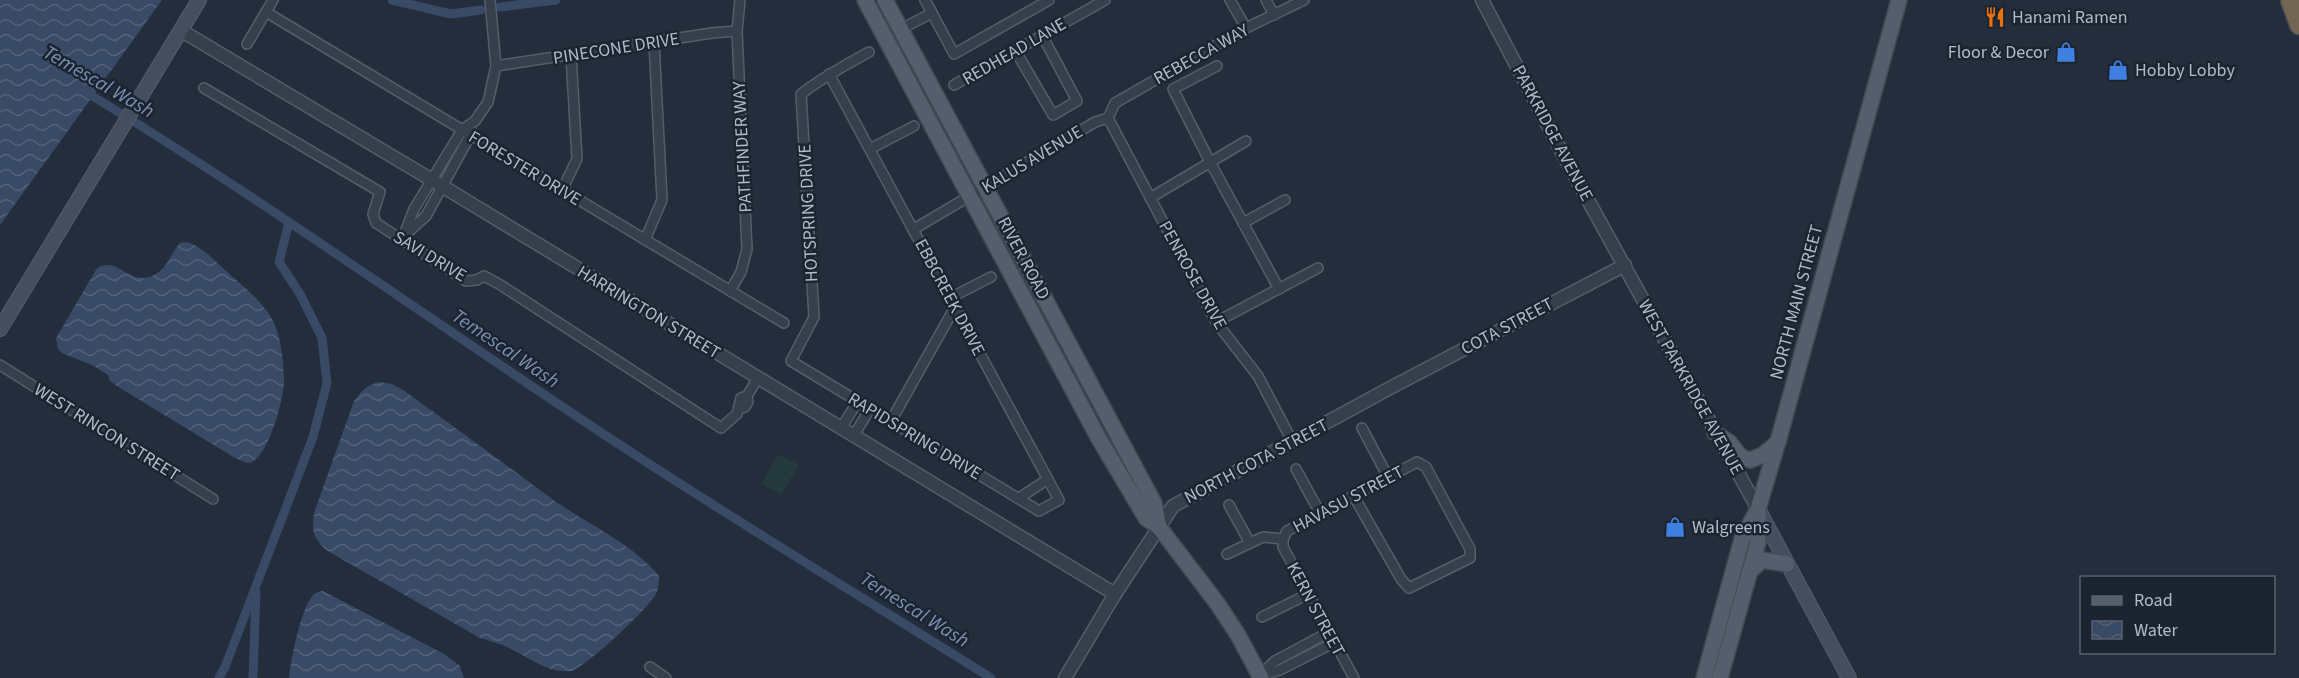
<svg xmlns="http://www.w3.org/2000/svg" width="2299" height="678" font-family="'Source Sans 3',sans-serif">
	<defs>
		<pattern id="water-waves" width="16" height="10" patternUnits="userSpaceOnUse" patternTransform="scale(1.5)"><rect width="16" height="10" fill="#384a66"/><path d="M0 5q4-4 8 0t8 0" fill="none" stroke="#52627a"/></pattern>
	</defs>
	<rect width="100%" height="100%" fill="#232d3c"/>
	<polygon fill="#253a3d" points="779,454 799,465 781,495 761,483"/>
	<g fill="url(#water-waves)">
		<polygon points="0,0 162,0 0,225"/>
		<path d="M186 242C201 245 215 261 226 271 245 288 272 308 278 334 282 349 284 368 284 384 283 400 267 464 247 463 244 462 238 459 235 458L120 388 110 381 108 375 94 366 62 353 58 349 56 338 97 268C119 255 130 289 156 274 168 267 171 253 180 243Z"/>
		<path d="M380 382 392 384 403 390C454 426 504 464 555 501 589 525 632 543 659 576 659 583 659 588 656 594 649 608 584 669 571 671 548 674 526 655 507 647 498 643 489 641 480 638L326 550C312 536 312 532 314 513L354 401C362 391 367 384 380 382Z"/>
		<path d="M323 591 444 654 460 666 464 678H289C291 659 300 613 311 598 314 593 318 591 323 591Z"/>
	</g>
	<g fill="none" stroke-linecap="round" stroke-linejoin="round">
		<g stroke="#384a66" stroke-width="9">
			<polyline points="392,0 451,14 481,10"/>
			<polyline points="500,7 556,0"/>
			<path d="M84 91C273 205 452 336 637 456 754 532 873 604 991 678"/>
			<polyline points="219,678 225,667 313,437 327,383 322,338 300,294 279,262 289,222"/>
			<polyline points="253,678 256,593"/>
		</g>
		<g stroke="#555d6a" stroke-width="12">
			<g id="minor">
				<polyline points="925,0 954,54 1049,0"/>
				<polyline points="1230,0 1246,28"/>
				<polyline points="1266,0 1274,15"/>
				<polyline points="266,12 784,323"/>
				<polyline points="901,29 932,13"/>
				<polyline points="247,44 273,0"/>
				<polyline points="1015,50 1053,115 1077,101 1042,35"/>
				<polyline points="496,66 712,33 737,31"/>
				<polyline points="1217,66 1173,89 1210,162 1279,289"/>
				<path d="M829 74 1059 500 1039 511 791 361 814 317 801 94C822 78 845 65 869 52"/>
				<polyline points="954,85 1105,0"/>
				<polyline points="204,88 380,192 373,214 376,223 466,281 477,280 484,276 499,284 721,428 737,414 741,398 747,396"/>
				<polyline points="1108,118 1115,103 1246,28 1304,0"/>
				<polyline points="870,149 914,126"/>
				<polyline points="562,190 577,159 571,55"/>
				<polyline points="1150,198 1246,141"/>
				<polyline points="1243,223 1285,200"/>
				<polyline points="914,229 1095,122 1108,118 1216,322 1258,376 1292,441"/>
				<polyline points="405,235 426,216 472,132"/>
				<polyline points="402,240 414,209 462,130 475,121 488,102 496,66 490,0"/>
				<polyline points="645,240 662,200 654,42"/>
				<polyline points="730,291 741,272 747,249 737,31 740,0"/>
				<polyline points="950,298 991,277"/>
				<polyline points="1216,322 1318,268"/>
				<polyline points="0,365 213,499"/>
				<polyline points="740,408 745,407 748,402 747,396 758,378"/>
				<polyline points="891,421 955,307"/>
				<polyline points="841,428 858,401"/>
				<polyline points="1362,428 1388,477"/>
				<polyline points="854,435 870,409"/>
				<polyline points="1296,469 1320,513"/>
				<polyline points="1019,498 1048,479"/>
				<polyline points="1229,505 1250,543"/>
				<polyline points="1283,539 1287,531 1417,462 1426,467 1470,549 1470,558 1409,588 1401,579 1353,495"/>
				<polyline points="1283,539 1283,547 1354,678"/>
				<polyline points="1227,554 1263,537 1283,539"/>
				<polyline points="1262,617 1308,594"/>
				<polyline points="650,667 666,678"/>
				<polyline points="1262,675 1280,670 1335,642"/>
				<polyline points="1259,676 1275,661 1329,632"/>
			</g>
		</g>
		<g stroke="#555d6a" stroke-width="15">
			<g id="tertiary">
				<polyline points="1482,0 1566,160 1758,509"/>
				<polyline points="182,31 442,186 1115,594"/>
				<polyline points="1065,678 1115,594 1173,506 1390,388 1625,265"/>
			</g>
		</g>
		<g stroke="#555d6a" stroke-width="16">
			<g id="secondary">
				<polyline points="0,329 199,0"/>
				<polyline points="1758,509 1849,678"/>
			</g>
		</g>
		<g stroke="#404855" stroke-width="18">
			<g id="primary">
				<polyline points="865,0 1098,437 1146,518 1159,527"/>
				<polyline points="885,0 1154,503 1159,527 1217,603 1238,635 1261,678"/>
				<polyline points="1715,433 1729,442 1741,457 1750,460 1763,455 1778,442"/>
				<polyline points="1750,571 1762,560 1787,564"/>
				<polyline points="1704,678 1742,539 1758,509 1779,438 1899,0"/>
				<polyline points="1720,678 1758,542 1758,512"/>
			</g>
		</g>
		<g stroke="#424a57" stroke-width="21">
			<polyline id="motorway" points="2290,0 2299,25"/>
		</g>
		<use href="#minor" stroke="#373f4c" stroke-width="9"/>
		<use href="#tertiary" stroke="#373f4c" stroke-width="12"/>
		<use href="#secondary" stroke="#444e5f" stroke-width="14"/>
		<use href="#primary" stroke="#545e6c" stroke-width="15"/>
		<use href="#motorway" stroke="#726653" stroke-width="18"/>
	</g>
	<defs>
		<g id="restaurant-bare" transform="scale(1.62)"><path d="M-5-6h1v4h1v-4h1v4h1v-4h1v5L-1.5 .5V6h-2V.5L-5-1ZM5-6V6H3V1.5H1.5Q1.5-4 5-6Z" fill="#e8710a" stroke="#1c2431" stroke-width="2.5" paint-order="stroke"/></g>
		<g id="shop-bare" transform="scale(1.62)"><path d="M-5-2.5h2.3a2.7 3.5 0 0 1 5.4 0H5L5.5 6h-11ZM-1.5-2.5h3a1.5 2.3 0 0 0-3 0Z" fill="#3f7fe0" stroke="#1c2431" stroke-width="2.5" paint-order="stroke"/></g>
	</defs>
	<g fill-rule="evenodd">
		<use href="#restaurant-bare" x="1995" y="17"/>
		<use href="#shop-bare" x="2066" y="52"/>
		<use href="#shop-bare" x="2118" y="70"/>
		<use href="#shop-bare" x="1675" y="527"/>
	</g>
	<g text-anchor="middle" stroke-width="5" stroke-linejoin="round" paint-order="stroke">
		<g font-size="18" fill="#b2bac8" stroke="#1c2431" text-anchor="start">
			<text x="2012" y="23">Hanami Ramen</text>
			<text x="2049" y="58" text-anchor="end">Floor &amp; Decor</text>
			<text x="2135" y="76">Hobby Lobby</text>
			<text x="1692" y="533">Walgreens</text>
		</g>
		<g font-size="18" fill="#b2bac8" stroke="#1c2431">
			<text transform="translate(616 48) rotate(-9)" y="6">PINECONE DRIVE</text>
			<text transform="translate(1014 51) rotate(-30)" y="6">REDHEAD LANE</text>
			<text transform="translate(1201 54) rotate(-29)" y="6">REBECCA WAY</text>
			<text transform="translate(1553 133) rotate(62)" y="6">PARKRIDGE AVENUE</text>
			<text transform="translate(742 147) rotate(-93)" y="6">PATHFINDER WAY</text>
			<text transform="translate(1032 159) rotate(-31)" y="6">KALUS AVENUE</text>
			<text transform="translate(525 168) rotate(31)" y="6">FORESTER DRIVE</text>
			<text transform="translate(808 213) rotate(-93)" y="6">HOTSPRING DRIVE</text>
			<text transform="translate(430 256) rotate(31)" y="6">SAVI DRIVE</text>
			<text transform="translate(1024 258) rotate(62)" y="6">RIVER ROAD</text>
			<text transform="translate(1193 275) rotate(61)" y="6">PENROSE DRIVE</text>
			<text transform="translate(950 297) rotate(62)" y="6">EBBCREEK DRIVE</text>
			<text transform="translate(1796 302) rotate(-75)" y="6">NORTH MAIN STREET</text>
			<text transform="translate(649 312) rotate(31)" y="6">HARRINGTON STREET</text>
			<text transform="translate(1507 326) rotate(-28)" y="6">COTA STREET</text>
			<text transform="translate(1691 387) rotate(61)" y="6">WEST PARKRIDGE AVENUE</text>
			<text transform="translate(107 432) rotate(32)" y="6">WEST RINCON STREET</text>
			<text transform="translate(915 436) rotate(31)" y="6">RAPIDSPRING DRIVE</text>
			<text transform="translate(1256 461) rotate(-28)" y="6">NORTH COTA STREET</text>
			<text transform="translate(1348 499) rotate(-28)" y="6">HAVASU STREET</text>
			<text transform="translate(1316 609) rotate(62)" y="6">KERN STREET</text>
		</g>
		<g font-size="20" font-style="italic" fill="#7a90b0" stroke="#1c2431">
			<text transform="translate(99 81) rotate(30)" y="7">Temescal Wash</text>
			<text transform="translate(506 348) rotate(34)" y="7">Temescal Wash</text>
			<text transform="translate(915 609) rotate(32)" y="7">Temescal Wash</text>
		</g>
	</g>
	<rect x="2080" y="576" width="195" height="78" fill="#1c2431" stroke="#58606d" stroke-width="1.5"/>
	<rect x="2092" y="596" width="30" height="9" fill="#545e6c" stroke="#58606d" stroke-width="1.5"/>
	<text x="2134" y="606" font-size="18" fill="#b2bac8">Road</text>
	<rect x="2092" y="621" width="30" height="18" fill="url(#water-waves)" stroke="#58606d" stroke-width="1.5"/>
	<text x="2134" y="636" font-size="18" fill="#b2bac8">Water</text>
</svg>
